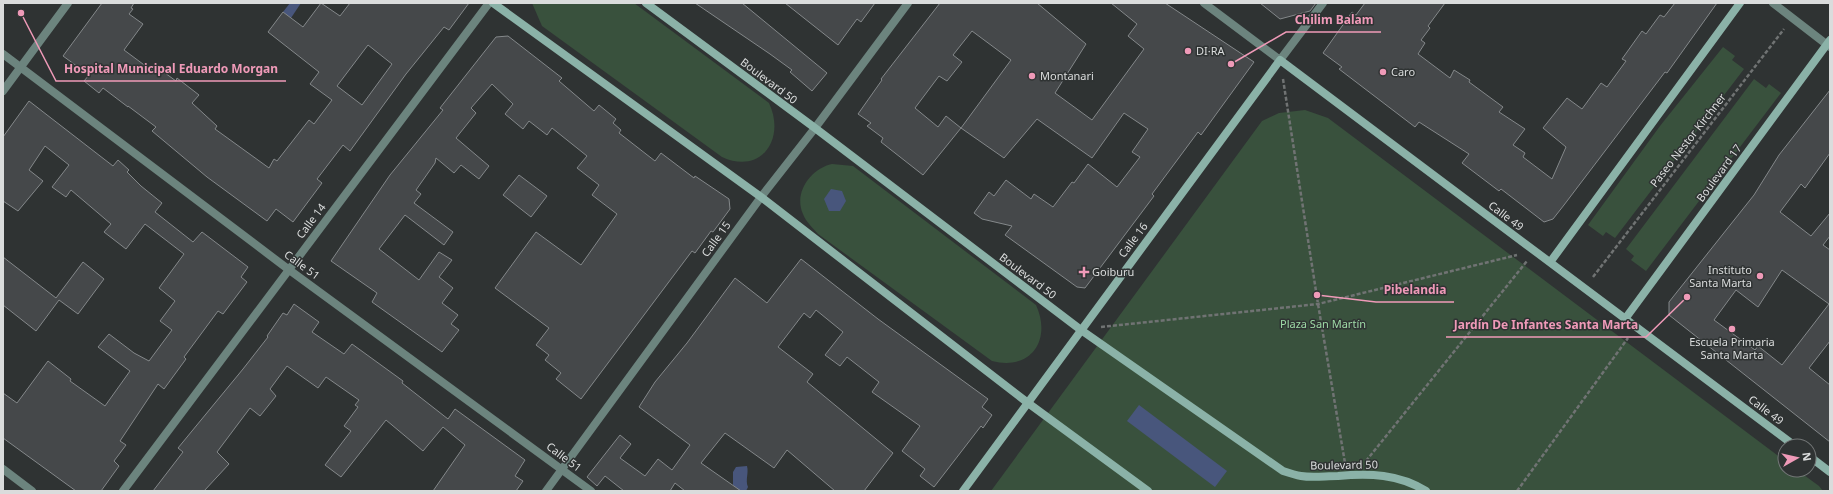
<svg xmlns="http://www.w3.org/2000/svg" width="1833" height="494" font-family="'Noto Sans',sans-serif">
	<rect width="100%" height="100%" fill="#2f3333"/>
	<g fill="#39513d">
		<path d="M532 3H634L769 103C786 139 761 175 722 157L542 26Z"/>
		<polygon points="1723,47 1735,56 1732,60 1744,69 1615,238 1606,232 1603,236 1588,225 1660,126"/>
		<polygon points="1754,79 1766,88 1769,84 1781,93 1646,271 1631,260 1634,256 1626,249"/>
		<polygon points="1305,110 1328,118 1785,461 1785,470 1797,470 1819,486 1823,491 991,491 1262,121 1279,113"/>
		<path d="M832 164 853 166 1036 305C1052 340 1031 371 992 361L818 234C813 228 806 222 803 214 793 192 812 168 832 164Z"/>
	</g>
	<g fill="#48567c">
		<polygon points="290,3 301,3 291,18 283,12"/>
		<polygon points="831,189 842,191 846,201 840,211 829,211 824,199"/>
		<polygon points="1139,405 1227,471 1215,487 1127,421"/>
		<path d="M747 466C749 473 745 480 748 487L746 491H739L733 485V472L736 467Z"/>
	</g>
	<g fill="#45484a" stroke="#84888a" fill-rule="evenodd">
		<path d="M102 3H134L131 8 133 9 129 14 143 24 124 50 151 70 154 65 176 81 177 78 199 95 192 103 217 126 215 129 269 168 274 159 277 161 309 120 314 124 332 100 310 84 319 72 268 32 283 12 303 27 321 3 340 16 350 3H469L449 30 444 27 406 74 350 151 343 145 317 179 322 183 293 222 276 209 267 221 207 177 152 131 156 127 128 106V107L103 88 99 93 84 81 89 75 63 56ZM368 45 392 64 362 105 337 86Z"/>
		<polygon points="695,3 742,3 827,73 812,91 790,72 792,70 770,54"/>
		<polygon points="785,3 875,3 861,22 857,19 838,45"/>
		<path d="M940 3H1037L1086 44 1055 93 1092 120 1144 49 1128 36 1137 24 1111 3H1165L1254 62 1201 135 1198 132 1152 194 1154 196 1085 288 1077 287 1005 235 1012 226 982 219 974 213 989 192 994 196 1006 180 1031 199 1034 194 1053 207 1072 182 1074 183 1088 164 1117 187 1140 157 1132 152 1148 129 1124 113 1092 158 1037 119 1004 158 961 128 923 175 881 142 883 138 867 126 871 123 858 114 882 80 881 79ZM972 31 1011 60 961 128 946 116 938 127 915 108 939 76 947 81 962 62 953 55Z"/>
		<polygon points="1260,3 1316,3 1310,11 1280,19"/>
		<polygon points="1365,3 1445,3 1428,26 1430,28 1421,40 1425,43 1418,54 1450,78 1454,70 1470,80 1469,82 1503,107 1499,112 1525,129 1513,145 1525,153 1523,157 1552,179 1566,147 1543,128 1567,98 1582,109 1601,83 1607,87 1626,61 1622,59 1642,31 1646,34 1660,15 1664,17 1675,3 1717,3 1667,73 1665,72 1564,205 1553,219 1544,222 1501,189 1499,191 1462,163 1469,154 1419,122 1415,127 1339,69 1342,67 1323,53 1352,12 1356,15"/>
		<polygon points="508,36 562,78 559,81 594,111 599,105 616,119 613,123 621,130 619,133 655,161 661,153 694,178 695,176 729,199 730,209 713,232 711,231 695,253 692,251 581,399 556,379 561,373 545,360 549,355 536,345 549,328 495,288 536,232 581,265 617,214 592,195 599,185 577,168 587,156 552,128 547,135 529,121 523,129 505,114 513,104 492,84 471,108 476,113 456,138 489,166 479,179 461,165 454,173 436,158 435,163 416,190 421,194 414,203 453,232 444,245 405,215 379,249 419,280 439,252 452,260 439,277 453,288 442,303 458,315 451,324 459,330 442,352 372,302 377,293 331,261 390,175 443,110 440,108 496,37"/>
		<path d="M1830 90V153L1805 188 1801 184 1780 212 1811 236 1830 213V236L1823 245 1830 250V341L1809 368 1830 385V442L1669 315V302L1754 195 1779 155ZM1782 270 1829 304 1782 365 1758 346 1755 350 1714 320 1736 290 1758 307Z"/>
		<polygon points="29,101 113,166 118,160 129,170 127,172 141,186 162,203 155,212 193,242 202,232 248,267 241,277 247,282 223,314 218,311 184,357 186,359 164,389 158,384 120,441 126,445 114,461 119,466 101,491 76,491 3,438 3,393 17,403 48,361 71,379 70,381 105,406 130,371 98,347 109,334 134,353 149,361 172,330 160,321 175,301 159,288 184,254 145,224 126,249 104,232 111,224 71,190 66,197 52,187 69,165 45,146 29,170 43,181 18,211 3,201 3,137"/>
		<polygon points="519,175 547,196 531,217 503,195"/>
		<polygon points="3,257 56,298 83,262 104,279 78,314 59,300 36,331 3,305"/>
		<polygon points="801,259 878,319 988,399 982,407 992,415 983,428 981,426 934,487 920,476 925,469 902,451 920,426 872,392 879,382 847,357 840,366 825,355 843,332 816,310 810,318 804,313 778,347 813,374 807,382 893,453 864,491 835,491 787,450 774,468 725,433 701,463 741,491 685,491 675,483 670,491 624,491 605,476 597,486 587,477 620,435 631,444 620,458 645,476 658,459 672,470 690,445 639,407 655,382 687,343 735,278 767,303"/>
		<polygon points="294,304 319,322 312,332 344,354 352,344 403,381 402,383 448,419 455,409 525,460 515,476 523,481 516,491 433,491 465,445 443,427 423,451 386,420 341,477 325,465 351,431 344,426 358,407 355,405 359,400 326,377 318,388 287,366 270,389 276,396 260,416 250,408 217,452 229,464 204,491 153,491 183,452 178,448 243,369 268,337 267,336 283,313 287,315"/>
	</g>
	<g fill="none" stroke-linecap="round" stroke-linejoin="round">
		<g stroke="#707373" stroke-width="2.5" stroke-dasharray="4 2" stroke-linecap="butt">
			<polyline points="1283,79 1318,304 1345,463"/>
			<polyline points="1593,277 1784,29"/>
			<polyline points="1101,327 1318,304 1517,255"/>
			<polyline points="1366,461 1527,261"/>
			<polyline points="1517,491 1628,338"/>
		</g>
		<g stroke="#6c847e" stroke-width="8">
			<polyline points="1204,3 1280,60 1323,3"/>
			<polyline points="1773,3 1830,47"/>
			<polyline points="3,54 288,269 591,491"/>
			<polyline points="3,91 68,3"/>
			<polyline points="3,469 32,491"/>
			<polyline points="123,491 489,3"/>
			<polyline points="546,491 761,197 815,128 908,3"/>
		</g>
		<g stroke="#8bb2a8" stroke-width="8">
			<polyline points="493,3 761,197 1028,403 1148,491"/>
			<path d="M646 3 815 128 1081 330 1283 471C1289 473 1295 475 1301 476 1313 478 1325 476 1338 476 1369 473 1399 474 1426 491"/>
			<polyline points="1551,261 1740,3"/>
			<polyline points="1625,319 1830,40"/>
			<polyline points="1809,456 1830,472"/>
			<path d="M963 491 1280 60C1452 189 1624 317 1795 446"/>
		</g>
	</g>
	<g fill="#ef9ab8" stroke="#2f3333" stroke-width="1.5">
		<circle cx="1188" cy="51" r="4"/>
		<circle cx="1383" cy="72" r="4"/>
		<circle cx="1032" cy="76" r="4"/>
		<path d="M1082 266h4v4h4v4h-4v4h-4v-4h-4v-4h4z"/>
		<circle cx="1760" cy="276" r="4"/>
		<circle cx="1732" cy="329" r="4"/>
	</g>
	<g text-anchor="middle" stroke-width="3" stroke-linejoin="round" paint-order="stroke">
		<g font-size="11" fill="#dadcdc" stroke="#2f3333" text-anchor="start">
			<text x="1196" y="55">DI·RA</text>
			<text x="1391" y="76">Caro</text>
			<text x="1040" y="80">Montanari</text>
			<text x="1752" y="274" text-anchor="end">Instituto<tspan x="1752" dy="13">Santa Marta</tspan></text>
			<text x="1092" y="276">Goiburu</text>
			<text x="1732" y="346" text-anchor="middle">Escuela Primaria<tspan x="1732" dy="13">Santa Marta</tspan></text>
		</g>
		<g font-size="11" fill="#dadcdc" stroke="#2f3333">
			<text transform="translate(769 81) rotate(37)" y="4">Boulevard 50</text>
			<text transform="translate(1688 140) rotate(-52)" y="4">Paseo Nestor Kirchner</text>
			<text transform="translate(1719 173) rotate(-54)" y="4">Boulevard 17</text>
			<text transform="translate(1506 216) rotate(37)" y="4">Calle 49</text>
			<text transform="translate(311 221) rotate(-53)" y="4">Calle 14</text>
			<text transform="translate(716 239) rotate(-54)" y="4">Calle 15</text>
			<text transform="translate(1133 240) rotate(-53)" y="4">Calle 16</text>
			<text transform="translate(302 265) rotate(36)" y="4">Calle 51</text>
			<text transform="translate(1028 276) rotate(37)" y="4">Boulevard 50</text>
			<text transform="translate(1766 410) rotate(37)" y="4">Calle 49</text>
			<text transform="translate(564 457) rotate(37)" y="4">Calle 51</text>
			<text transform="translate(1344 465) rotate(-1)" y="4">Boulevard 50</text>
		</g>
		<g font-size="11" fill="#9edaa6" stroke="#2f3333">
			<text x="1323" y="328">Plaza San Martín</text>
		</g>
	</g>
	<path fill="none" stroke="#ef9ab8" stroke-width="1.5" d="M1231 64L1286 32H1381M21 13L56 81H286M1317 295L1376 302H1454M1687 297L1646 337H1446"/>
	<g fill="#ef9ab8" stroke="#2f3333" stroke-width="1.5">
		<circle cx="1231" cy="64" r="4"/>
		<circle cx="21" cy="13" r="4"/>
		<circle cx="1317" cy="295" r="4"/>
		<circle cx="1687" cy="297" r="4"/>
	</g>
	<g font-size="12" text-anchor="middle" font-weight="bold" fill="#ef9ab8" stroke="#2f3333" stroke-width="3" stroke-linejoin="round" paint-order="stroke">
		<text x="1334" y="24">Chilim Balam</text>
		<text x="171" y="73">Hospital Municipal Eduardo Morgan</text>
		<text x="1415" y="294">Pibelandia</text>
		<text x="1546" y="329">Jardín De Infantes Santa Marta</text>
	</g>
	<rect width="1833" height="494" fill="none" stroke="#dadcdc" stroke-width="8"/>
	<g transform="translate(1797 458) rotate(82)"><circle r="19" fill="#2f3333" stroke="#737777"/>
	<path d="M0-3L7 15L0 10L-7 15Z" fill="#ef9ab8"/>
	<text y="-6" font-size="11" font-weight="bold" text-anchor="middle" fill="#dadcdc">N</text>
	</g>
</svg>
